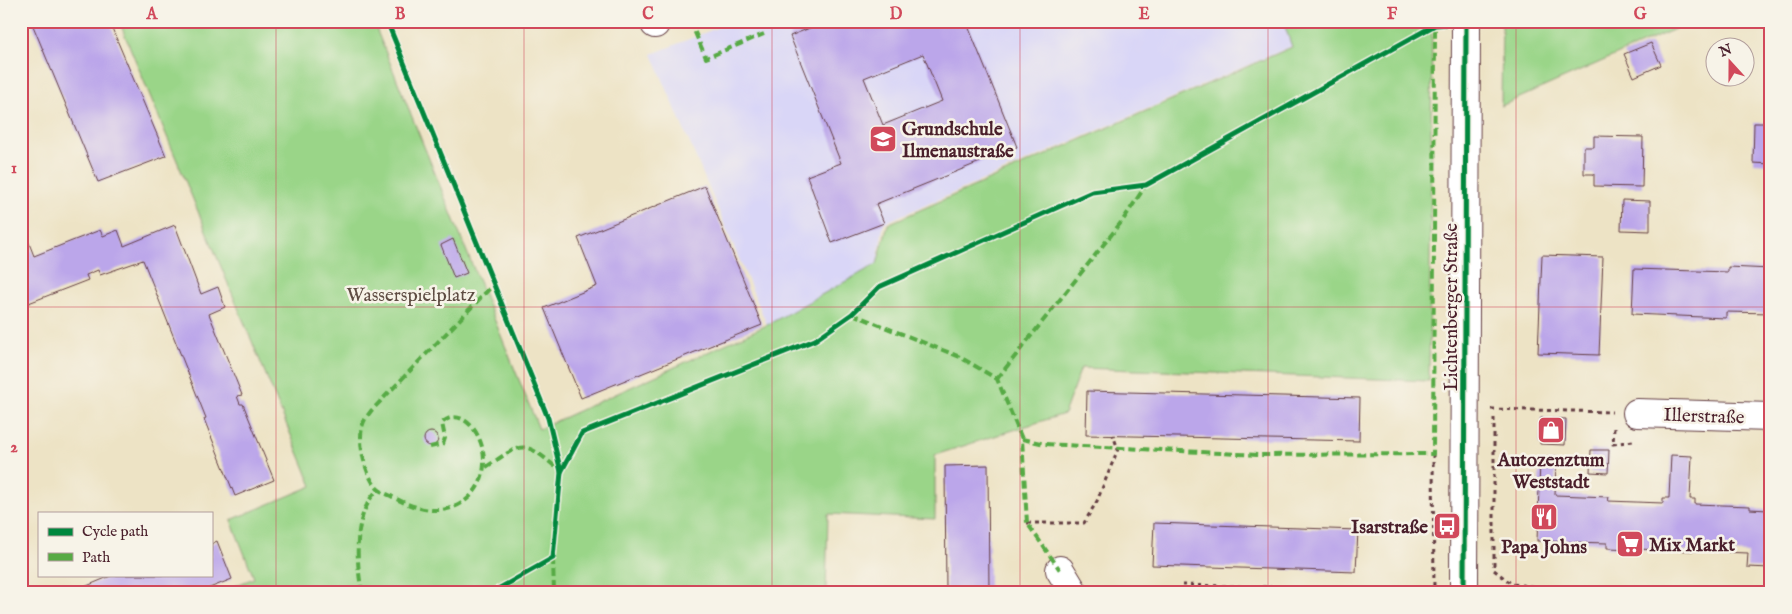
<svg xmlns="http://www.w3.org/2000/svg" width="1792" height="614" font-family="'IM FELL English',serif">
	<rect width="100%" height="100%" fill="#f7f3e8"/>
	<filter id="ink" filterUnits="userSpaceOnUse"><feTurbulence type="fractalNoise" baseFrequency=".02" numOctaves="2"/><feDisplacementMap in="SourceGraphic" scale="10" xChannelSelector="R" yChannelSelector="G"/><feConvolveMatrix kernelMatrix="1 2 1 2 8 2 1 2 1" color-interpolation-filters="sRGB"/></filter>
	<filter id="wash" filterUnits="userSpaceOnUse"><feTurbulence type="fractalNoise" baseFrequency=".0096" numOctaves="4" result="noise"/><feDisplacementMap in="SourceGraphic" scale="20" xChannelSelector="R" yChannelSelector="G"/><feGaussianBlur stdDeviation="1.12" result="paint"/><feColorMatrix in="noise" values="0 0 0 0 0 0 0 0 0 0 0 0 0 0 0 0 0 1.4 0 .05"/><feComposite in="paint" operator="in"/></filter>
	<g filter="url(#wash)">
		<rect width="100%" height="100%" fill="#ede3c5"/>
		<polygon fill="#d9d6f7" points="734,21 1283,21 1292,46 884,223 877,264 767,325 652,54"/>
		<g fill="#9ad588" stroke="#727a5a">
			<polygon points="119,21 373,21 539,429 767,325 877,264 888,224 1292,47 1283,21 1432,21 1429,381 1081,368 1064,414 935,455 935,519 828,514 826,593 217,593 254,578 231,520 312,486"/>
			<polygon points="1502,21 1693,21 1501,106"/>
		</g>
		<g id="blocks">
			<g fill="#bba6ea" fill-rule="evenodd">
				<polygon points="31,21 109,21 166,156 98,182"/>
				<path d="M827 21H966L1017 147 876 204 884 223 832 243 807 176 841 163 790 36ZM923 54 942 101 883 125 864 78Z"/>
				<polygon points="1651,43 1661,65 1634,77 1624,54"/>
				<polygon points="1754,123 1771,123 1771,164 1753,163"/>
				<polygon points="1594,136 1643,137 1642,187 1594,186 1594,174 1584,174 1584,147 1594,147"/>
				<polygon points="705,186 762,325 581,398 544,308 597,286 578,238"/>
				<polygon points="1622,200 1650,201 1650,231 1621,230"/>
				<polygon points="175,225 201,294 218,287 225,307 209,314 242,395 237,396 240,404 243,404 274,480 235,496 204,419 206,418 143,260 100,275 98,270 86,275 88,280 21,306 21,240 27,238 34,256 100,230 103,236 118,230 124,246"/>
				<polygon points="453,239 467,273 454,278 441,245"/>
				<polygon points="1542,255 1603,257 1599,355 1538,353"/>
				<polygon points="1728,267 1771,269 1771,313 1726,312 1726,318 1632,314 1634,269 1728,272"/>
				<polygon points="1087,391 1360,398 1359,441 1086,435"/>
				<polygon points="1541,418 1566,419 1565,445 1540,444"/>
				<circle cx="431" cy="439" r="7"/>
				<polygon points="1591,450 1609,450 1608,473 1590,472"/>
				<polygon points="1671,455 1692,456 1690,499 1695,499 1695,504 1750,506 1750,509 1768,510 1768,499 1771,499 1771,568 1747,567 1748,553 1607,548 1607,543 1537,541 1540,461 1556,462 1555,495 1609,497 1608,501 1663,503 1663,498 1669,498"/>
				<polygon points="988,465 989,593 946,593 945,466"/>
				<polygon points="1154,523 1358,530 1356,572 1152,565"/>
				<polygon points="217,541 232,579 197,593 70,593 113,575 211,575 211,544"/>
				<polygon points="62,588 64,593 49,593"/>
			</g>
		</g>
	</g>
	<g filter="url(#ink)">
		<use href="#blocks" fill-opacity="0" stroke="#623c42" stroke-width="1"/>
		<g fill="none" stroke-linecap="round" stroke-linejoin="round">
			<g stroke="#623c42" stroke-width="30">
				<g id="street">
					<polyline points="654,21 655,24"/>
					<polyline points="1637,413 1771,417"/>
					<polyline points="1060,570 1074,593"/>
				</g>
			</g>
			<g stroke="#623c42" stroke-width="30">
				<polyline id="secondary" points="1464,593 1466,21"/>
			</g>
			<g stroke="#623c42" stroke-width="3" stroke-dasharray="4 4" stroke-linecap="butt">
				<polyline points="1491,409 1612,412"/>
				<polyline points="1494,418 1494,570 1512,584 1563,590 1630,589 1704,593"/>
				<polyline points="1614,428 1613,444 1633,441"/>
				<polyline points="1433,454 1434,593"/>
				<polyline points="1027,523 1084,523 1097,501 1118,449 1113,435"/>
				<polyline points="1182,585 1434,591"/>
			</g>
			<use href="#street" stroke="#fff" stroke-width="28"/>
			<use href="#secondary" stroke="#fff" stroke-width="28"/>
			<g stroke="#57aa44" stroke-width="4" stroke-dasharray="8 4" stroke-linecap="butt">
				<polyline points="690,21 706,58 764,34"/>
				<polyline points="852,314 960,357 997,379 1022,439 1027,523 1060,570"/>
				<polyline points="997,379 1123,220 1146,185"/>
				<polyline points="1022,439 1045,444 1258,455 1433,454 1435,23"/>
				<path d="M430 447 443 444 445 438 442 423C469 397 507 467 466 500 443 518 414 509 391 496 387 494 381 492 378 489 365 476 357 441 363 424 364 420 368 415 371 411L494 284"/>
				<path d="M486 467C524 442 523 439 559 470"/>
				<polyline points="553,558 554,593"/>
				<path d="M362 593C357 566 354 529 367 505 369 499 374 494 378 489"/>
			</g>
			<g stroke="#f7f3e8" stroke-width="8">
				<g id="cycleway">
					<polyline points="387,21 548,418 561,472"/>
					<polyline points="491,593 553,558 561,472 582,433 815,340 852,314 879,287 1092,192 1146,185 1435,25 1495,21"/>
					<polyline points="1464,593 1466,21"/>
				</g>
			</g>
			<use href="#cycleway" stroke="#00873e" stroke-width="5"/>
		</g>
	</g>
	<path fill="none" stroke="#d1495b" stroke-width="1" stroke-opacity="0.55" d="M276 21V593M524 21V593M772 21V593M1020 21V593M1268 21V593M1516 21V593M21 307H1771"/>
	<defs>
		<g id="school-square" transform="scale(1.4375)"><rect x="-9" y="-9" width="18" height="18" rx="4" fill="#d1495b" stroke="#f7f3e8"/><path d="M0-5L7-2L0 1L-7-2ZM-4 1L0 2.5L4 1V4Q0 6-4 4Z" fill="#fff"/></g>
		<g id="shop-square" transform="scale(1.4375)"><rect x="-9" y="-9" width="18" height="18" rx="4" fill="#d1495b" stroke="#f7f3e8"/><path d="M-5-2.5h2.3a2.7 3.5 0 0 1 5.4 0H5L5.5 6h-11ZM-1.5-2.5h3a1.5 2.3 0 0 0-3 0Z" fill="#fff"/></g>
		<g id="restaurant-square" transform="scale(1.4375)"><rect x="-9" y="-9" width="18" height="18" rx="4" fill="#d1495b" stroke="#f7f3e8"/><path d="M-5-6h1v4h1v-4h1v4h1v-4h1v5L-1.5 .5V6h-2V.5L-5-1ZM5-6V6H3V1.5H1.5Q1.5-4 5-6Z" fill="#fff"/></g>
		<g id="bus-square" transform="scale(1.4375)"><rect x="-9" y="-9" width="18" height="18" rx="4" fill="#d1495b" stroke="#f7f3e8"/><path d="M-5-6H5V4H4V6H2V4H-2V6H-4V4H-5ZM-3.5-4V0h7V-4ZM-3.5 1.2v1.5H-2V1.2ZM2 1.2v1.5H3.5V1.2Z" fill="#fff"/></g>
		<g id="supermarket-square" transform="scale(1.4375)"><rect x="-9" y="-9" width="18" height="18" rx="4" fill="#d1495b" stroke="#f7f3e8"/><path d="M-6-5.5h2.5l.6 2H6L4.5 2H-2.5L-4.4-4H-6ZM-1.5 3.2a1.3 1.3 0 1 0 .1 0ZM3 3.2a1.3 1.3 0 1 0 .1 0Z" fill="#fff"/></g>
	</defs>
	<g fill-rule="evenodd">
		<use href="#school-square" x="883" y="139"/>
		<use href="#shop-square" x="1551" y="430"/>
		<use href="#restaurant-square" x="1544" y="517"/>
		<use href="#bus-square" x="1447" y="526"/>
		<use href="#supermarket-square" x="1630" y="544"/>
	</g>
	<g text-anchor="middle" stroke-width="5" stroke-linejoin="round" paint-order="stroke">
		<g font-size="19" font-weight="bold" fill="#4a1f2b" stroke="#f7f3e8" text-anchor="start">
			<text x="902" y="135">Grundschule<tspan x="902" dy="22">Ilmenaustraße</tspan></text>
			<text x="1551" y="466" text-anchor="middle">Autozenztum<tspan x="1551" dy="22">Weststadt</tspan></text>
			<text x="1428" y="533" text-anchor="end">Isarstraße</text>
			<text x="1649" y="551">Mix Markt</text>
			<text x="1544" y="553" text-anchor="middle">Papa Johns</text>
		</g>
		<g font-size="19" fill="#5e4c42" stroke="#f7f3e8">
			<text x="411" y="301">Wasserspielplatz</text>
		</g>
		<g font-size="19" fill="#4a1f2b" stroke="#f7f3e8">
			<text transform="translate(1450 307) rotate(-90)" y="7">Lichtenberger Straße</text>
			<text transform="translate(1704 415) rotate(2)" y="7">Illerstraße</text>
		</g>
	</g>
	<rect width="1792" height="614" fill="none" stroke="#f7f3e8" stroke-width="55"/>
	<rect x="38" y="512" width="175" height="65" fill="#f7f3e8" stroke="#b29e9c"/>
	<rect x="48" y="528" width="25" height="8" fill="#00873e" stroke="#b29e9c"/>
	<text x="82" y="536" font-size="15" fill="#4a1f2b">Cycle path</text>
	<rect x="48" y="553" width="25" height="8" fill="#57aa44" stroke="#b29e9c"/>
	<text x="82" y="562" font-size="15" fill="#4a1f2b">Path</text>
	<g transform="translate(1730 62) rotate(339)"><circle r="24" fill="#f7f3e8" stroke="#b29e9c"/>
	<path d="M0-4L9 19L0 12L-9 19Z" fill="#d1495b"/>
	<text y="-8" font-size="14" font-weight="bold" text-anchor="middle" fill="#4a1f2b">N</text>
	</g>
	<rect x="28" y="28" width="1736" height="558" fill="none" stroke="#d1495b" stroke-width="2"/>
	<g font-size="16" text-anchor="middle" font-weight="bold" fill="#d1495b">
		<text x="152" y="19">A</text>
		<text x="400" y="19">B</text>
		<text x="648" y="19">C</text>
		<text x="896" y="19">D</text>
		<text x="1144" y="19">E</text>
		<text x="1392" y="19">F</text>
		<text x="1640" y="19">G</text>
		<text x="14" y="173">1</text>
		<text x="14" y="452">2</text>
	</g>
</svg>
